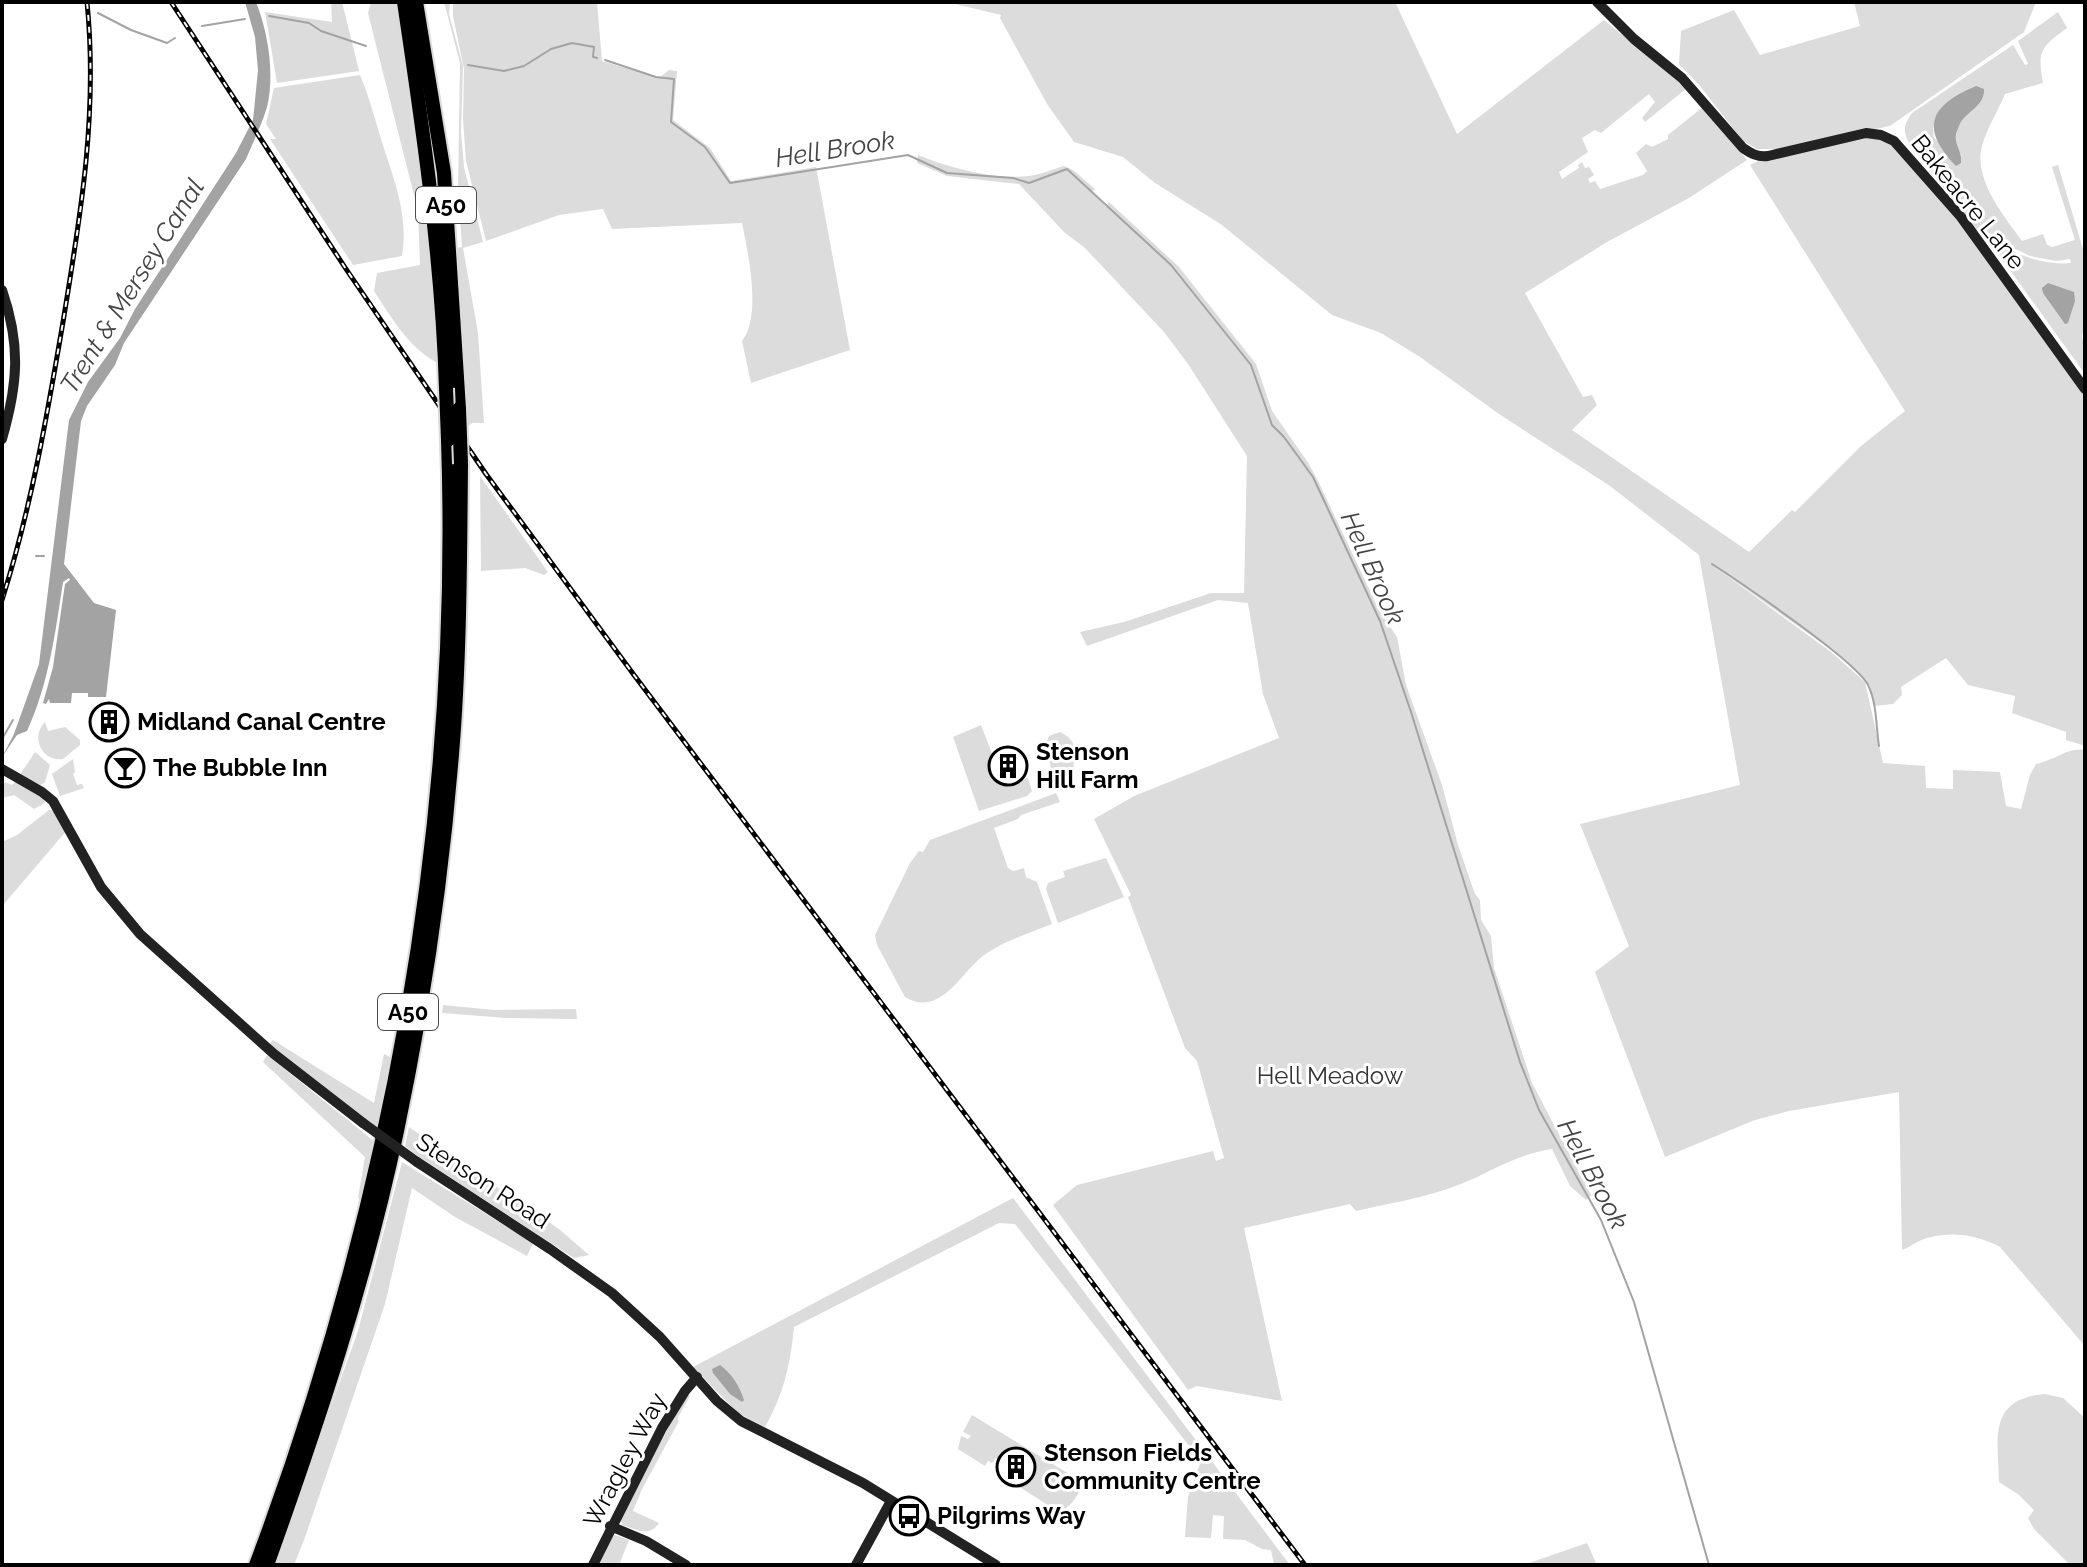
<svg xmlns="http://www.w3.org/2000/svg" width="2087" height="1567" font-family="Raleway,sans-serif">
	<rect width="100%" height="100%" fill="#fff"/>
	<g fill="#dcdcdc" fill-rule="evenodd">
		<polygon points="331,2 342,2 359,71 277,83 265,12 332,22"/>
		<path d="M371 2H396C417 122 432 242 439 364 408 347 393 320 374 291L377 273 420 265 418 211 368 13Z"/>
		<polygon points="444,2 450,2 449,14 463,66 461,132 464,167 483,242 463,248 478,333 484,423 472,423 465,429 454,248 462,247 458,189 460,63"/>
		<path d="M453 2H597L602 61 659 78 669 70 677 71 673 120 710 148 731 181 816 167 850 350 751 383 742 341C762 316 748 253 742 223L612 229 603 209 559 215 486 241 466 161 463 119 464 69 453 16Z"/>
		<path d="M947 2H1398L1396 4 1457 134 1604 20 1687 88 1645 122 1642 118 1655 102 1649 94 1601 133 1595 130 1582 138 1588 152 1559 172 1562 179 1579 168 1578 165 1582 162 1585 168 1589 167 1594 175 1588 179 1590 183 1595 181 1600 189 1643 175 1647 171 1636 153 1646 144 1652 147 1668 139V135L1703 107 1747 160 1689 198 1607 242 1525 293 1583 397 1592 395 1597 405 1572 430 1749 552 1792 510 1795 512 1861 446 1905 411 1750 165 1768 156 1881 135 1947 200 2085 390V746L2066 740V732L2012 713 2015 696 1968 685 1946 658 1901 687 1902 695 1893 704 1875 706 1870 686 1840 656 1712 565 1831 652 1865 682 1883 763 1925 766 1926 788 1953 789V770L2000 772 2006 806 2021 809 2030 775 2036 764C2053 761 2068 747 2085 750V1346L2000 1247C1975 1234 1946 1230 1919 1241 1913 1244 1908 1248 1902 1250L1899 1092 1789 1111 1755 1120 1665 1157 1595 972 1629 946 1580 824 1740 785 1699 555 1610 486 1499 414 1420 357 1381 333 1332 315 1222 225 1155 183 1123 157 1074 142 1047 104 1000 18 1001 15Z"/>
		<polygon points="1854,2 2036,2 2024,32 1890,126 1781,149 1757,149 1743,141 1700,86 1679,64 1681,31 1734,10 1760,55 1860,26"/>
		<path d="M2058 12 2067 28C2041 47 2037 51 2043 83L2005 94C1998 111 1987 128 1982 146 1973 179 2004 216 2022 241L2043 234 2047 245 2052 247 2075 240 2052 167 2058 165 2085 256V320L2082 337 2085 346V374L1989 241C2016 253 2041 266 2071 263L2070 259 2056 261 2030 256 1978 231 1912 148C1903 133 1902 127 1912 113L2013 45 2025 65 2028 64 2018 41ZM1936 118 1957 129 1955 143 1962 157 1934 138 1933 128Z"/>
		<path d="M360 75C367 91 371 106 376 122 388 167 410 208 402 256L353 265 270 139H276L266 124 274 88Z"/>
		<path d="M918 155C950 168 994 180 1028 176 1040 175 1053 169 1064 166L1073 170 1095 189 1092 192 1106 207 1109 202 1179 267 1256 364 1272 411 1309 464 1319 483 1380 612 1397 637 1406 685 1442 785 1458 845 1475 894 1480 900 1481 920 1491 936 1494 968 1532 1083 1591 1195 1586 1200 1570 1186 1552 1149C1511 1155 1485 1177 1447 1189 1418 1199 1386 1204 1356 1211L1350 1204 1244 1228 1282 1401 1197 1386 1188 1390 1053 1205 1077 1185 1213 1151 1216 1161 1224 1158 1197 1061 1185 1048 1128 897 1131 895 1094 819 1134 796 1279 738 1263 694 1248 603 1218 600 1087 646 1080 632 1124 622 1211 593H1244L1247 456 1188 364 1164 332 1085 248 1064 232 1019 184 947 176 917 163Z"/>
		<polygon points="480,476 548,572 544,575 525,568 481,571"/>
		<path d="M45 722 48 731 65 727 80 740V745L63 759C42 762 30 737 45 722Z"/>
		<polygon points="981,725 996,764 995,771 1003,786 1028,778 1032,791 1027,796 979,811 953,737"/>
		<path d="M1060 732C1082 741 1077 766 1066 782L1058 779 1052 771 1045 745 1049 736Z"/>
		<polygon points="35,752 50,765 45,782 41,785 19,776"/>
		<polygon points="73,759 75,772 73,774 77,785 82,784 84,788 60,796 52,774"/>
		<polygon points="16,781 42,795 45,803 34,809 14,795 2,798 2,786 5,782 12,785"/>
		<path d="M1056 793 1060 802 1021 815 1018 819 994 828 1008 868 1013 871 1024 868 1026 877 1037 882 1052 924C1030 933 1007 940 987 953 962 969 942 1019 905 997L877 945 875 935 910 863 919 851 923 852 930 840Z"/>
		<polygon points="49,810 57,811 67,830 4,904 2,903 2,842 17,835"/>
		<polygon points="1106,858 1124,897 1058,923 1046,889 1048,883 1065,877 1063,871"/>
		<polygon points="443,1005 494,1010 576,1009 577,1019 506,1018 442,1013"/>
		<polygon points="273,1040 374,1103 384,1054 394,1059 379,1130 269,1045"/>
		<polygon points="267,1055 375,1142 361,1199 358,1198 365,1157 263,1062"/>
		<polygon points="409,1127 559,1229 589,1255 574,1258 419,1157 405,1146"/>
		<polygon points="402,1162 533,1243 527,1256 455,1217 412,1188 385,1304 304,1540 294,1565 274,1565 358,1331"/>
		<path d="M1013 1198 1051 1248 1290 1565H1274L1271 1550 1262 1549 1245 1540 1223 1539 1224 1516 1213 1515 1211 1538 1185 1537 1188 1497 1201 1461 1015 1224 999 1223 794 1327C790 1366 784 1393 765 1427L738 1413 693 1367Z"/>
		<path d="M687 1394 690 1396 677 1419 679 1421 642 1489 633 1511 659 1523C649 1538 636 1529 622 1525L620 1517Z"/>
		<path d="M2045 1394 2063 1398 2085 1418V1565H2070L2034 1529 2028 1518 2034 1510 2019 1495 1999 1482C1998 1439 1987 1399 2045 1394Z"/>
		<path d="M972 1415 1084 1483C1077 1495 1072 1509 1057 1511L1018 1486 1029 1465 1013 1454 1006 1464 996 1458 992 1463 988 1461 985 1466 958 1449 961 1436 968 1439 971 1436 963 1432Z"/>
		<polygon points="615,1535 629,1540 619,1565 598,1565 609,1540"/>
		<polygon points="1587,1543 1597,1565 1523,1565"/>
	</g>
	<g fill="#a3a3a3">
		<path d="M245 2H256C268 32 275 74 267 107 262 124 253 142 246 159L124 343 115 365 87 406 81 421 64 564 94 603 116 610 106 697H88V693H72L71 703H50L49 699 46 704 43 703 53 667 65 584 70 580 69 578 63 582C55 634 49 683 27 731L17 735 2 757 14 734 39 664 69 420 88 382 120 338 135 309 236 153 253 120 258 70 255 37Z"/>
		<path d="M1976 86 1984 89C1985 107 1965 111 1959 126 1950 144 1963 148 1961 163L1956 166C1920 128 1929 106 1976 86Z"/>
		<polygon points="2048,283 2074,292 2075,301 2068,323 2065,324 2043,293 2042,288"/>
		<path d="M720 1365C732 1374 739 1385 744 1400L742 1402 730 1394 713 1373 712 1369Z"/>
	</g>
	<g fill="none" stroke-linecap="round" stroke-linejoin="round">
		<g stroke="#a3a3a3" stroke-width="2">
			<polyline points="70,2 73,3"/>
			<polyline points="98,13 131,30 167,43 175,38"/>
			<polyline points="269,16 309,23 321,31 366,46"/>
			<polyline points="202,26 245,19"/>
			<polyline points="605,60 656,77 674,79 671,122 705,147 730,183 908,155 947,173 1013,178 1029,183 1067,169 1171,265 1251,365 1272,425 1284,437 1313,477 1380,621 1411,712 1520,1062 1539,1110 1601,1220 1634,1302 1709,1565"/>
			<polyline points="468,65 504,71 524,66 551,49 572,43 594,47 593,57 597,58"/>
			<polyline points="36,556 44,556"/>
			<path d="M1712 564C1740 582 1856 661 1868 685 1877 703 1876 727 1879 746"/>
			<polyline points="2,739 13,720"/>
		</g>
		<g stroke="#dbdbdb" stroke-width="18">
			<g id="highway">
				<path d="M404 2C423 130 442 259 446 388"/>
				<polyline points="416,2 444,173 459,409"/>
				<path d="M256 1565C391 1206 461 823 448 440"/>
				<path d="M267 1565C318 1423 366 1279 397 1131 423 1007 442 880 452 754 460 658 460 561 461 464"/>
			</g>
		</g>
		<g stroke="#222" stroke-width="10">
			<path d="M1597 2 1634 39 1682 78 1743 148C1752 154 1757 157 1768 156L1866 133 1881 135 1894 141 1961 217 2085 389"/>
			<path d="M2 290C21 345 18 384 2 439"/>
			<polyline points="2,769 42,792 53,801 101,887 140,934 274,1054 363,1123"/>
			<polyline points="417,1162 550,1249 612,1293 660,1337 717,1401 741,1421 863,1483 996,1565"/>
			<polyline points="610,1526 646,1541 686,1565"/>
			<polyline points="593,1565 662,1428 685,1391 697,1377"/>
			<polyline points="856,1565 891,1501"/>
		</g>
		<use href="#highway" stroke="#000" stroke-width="14"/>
		<g stroke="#000" stroke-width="5">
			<g id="rail">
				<polyline points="171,2 346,269 486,474 634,675 1305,1565"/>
				<path d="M2 600C31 509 47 416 63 322 81 213 98 112 87 2"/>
			</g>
		</g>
		<use href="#rail" stroke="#fff" stroke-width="2" stroke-dasharray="6" stroke-linecap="butt"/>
		<g stroke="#dbdbdb" stroke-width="18" stroke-linecap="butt">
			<g id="highway-bridge">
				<polyline points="446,388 448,440"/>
				<polyline points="459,409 461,464"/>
			</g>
		</g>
		<polyline stroke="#222" stroke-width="10" points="363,1123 417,1162"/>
		<use href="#highway-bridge" stroke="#000" stroke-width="14"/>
	</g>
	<defs>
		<g id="building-ring" transform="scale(2)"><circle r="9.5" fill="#fff" stroke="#000" stroke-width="1.5"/><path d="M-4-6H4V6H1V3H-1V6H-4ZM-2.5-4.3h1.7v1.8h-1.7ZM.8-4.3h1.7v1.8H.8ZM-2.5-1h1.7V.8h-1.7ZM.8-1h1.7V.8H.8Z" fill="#000"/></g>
		<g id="bar-ring" transform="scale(2)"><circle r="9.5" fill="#fff" stroke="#000" stroke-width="1.5"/><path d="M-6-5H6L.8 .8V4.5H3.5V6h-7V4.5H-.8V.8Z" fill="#000"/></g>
		<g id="bus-ring" transform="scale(2)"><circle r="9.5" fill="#fff" stroke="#000" stroke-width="1.5"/><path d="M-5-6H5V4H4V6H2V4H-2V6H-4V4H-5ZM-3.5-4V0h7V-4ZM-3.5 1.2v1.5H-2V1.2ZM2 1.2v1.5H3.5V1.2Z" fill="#000"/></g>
	</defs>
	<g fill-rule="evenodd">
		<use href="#building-ring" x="109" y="722"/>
		<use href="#building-ring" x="1008" y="766"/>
		<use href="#bar-ring" x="125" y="768"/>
		<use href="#building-ring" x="1016" y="1467"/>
		<use href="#bus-ring" x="909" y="1516"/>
	</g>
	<g text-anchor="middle" stroke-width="6" stroke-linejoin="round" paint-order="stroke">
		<g fill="#fff" stroke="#4c4c4c" stroke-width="2">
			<rect x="416" y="187" width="60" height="36" rx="6"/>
			<rect x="378" y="994" width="60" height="36" rx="6"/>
		</g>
		<g font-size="22" font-weight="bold" fill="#000">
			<text x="446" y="213">A50</text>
			<text x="408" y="1020">A50</text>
		</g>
		<g font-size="24" fill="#000" stroke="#fff">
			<text transform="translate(1968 202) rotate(51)" y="8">Bakeacre Lane</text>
			<text transform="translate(483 1181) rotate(33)" y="8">Stenson Road</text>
			<text transform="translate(625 1460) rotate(-62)" y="8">Wragley Way</text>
		</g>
		<g font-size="24" font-weight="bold" fill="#000" stroke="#fff" text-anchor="start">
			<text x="137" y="730">Midland Canal Centre</text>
			<text x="1036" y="760">Stenson<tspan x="1036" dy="28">Hill Farm</tspan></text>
			<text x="153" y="776">The Bubble Inn</text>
			<text x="1044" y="1461">Stenson Fields<tspan x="1044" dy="28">Community Centre</tspan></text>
			<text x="937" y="1524">Pilgrims Way</text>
		</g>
		<g font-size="24" fill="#333" stroke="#fff">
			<text x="1330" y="1084">Hell Meadow</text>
		</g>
		<g font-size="26" font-style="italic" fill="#444" stroke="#fff">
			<text transform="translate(835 149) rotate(-9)" y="9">Hell Brook</text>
			<text transform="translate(132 286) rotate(-58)" y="9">Trent &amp; Mersey Canal</text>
			<text transform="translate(1373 568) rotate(66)" y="9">Hell Brook</text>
			<text transform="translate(1593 1174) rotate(62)" y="9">Hell Brook</text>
		</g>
	</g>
	<rect width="2087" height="1567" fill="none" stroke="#000000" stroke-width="8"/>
</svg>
